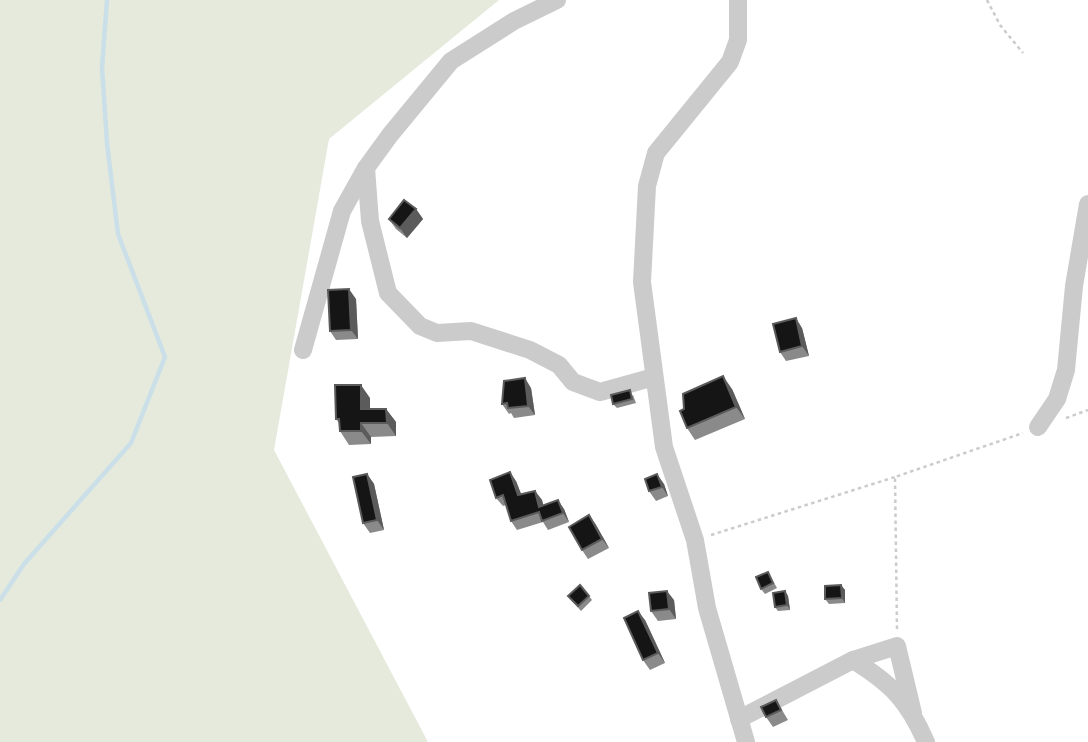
<svg xmlns="http://www.w3.org/2000/svg" width="1088" height="742" font-family="'Exo 2',sans-serif">
	<rect width="100%" height="100%" fill="#fff"/>
	<polygon fill="#e5eadc" points="0,0 499,0 329,139 274,450 428,742 0,742"/>
	<g fill="none" stroke-linecap="round" stroke-linejoin="round">
		<polyline stroke="#cadfe8" stroke-width="4.5" points="0,600 24,564 131,443 165,357 118,234 107,143 102,68 107,0"/>
		<g stroke="#cbcbcb" stroke-width="2.5" stroke-dasharray="3.5 3.5" stroke-linecap="butt">
			<polyline points="987,0 1000,25 1023,53"/>
			<polyline points="1066,418 1088,410"/>
			<polyline points="711,535 895,477"/>
			<polyline points="897,629 895,477 1023,433"/>
		</g>
		<g stroke="#cbcbcb" stroke-width="18">
			<polyline points="738,0 738,40 730,62 656,153 647,186 642,282 664,447 695,540 707,608 746,742"/>
			<polyline points="366,168 370,221 388,293 420,326 437,333 471,331 530,350 559,365 573,382 600,392 654,377"/>
			<polyline points="303,350 342,211 366,168 390,135 451,61 514,21 557,0"/>
			<polyline points="1038,427 1057,399 1066,370 1074,286 1088,204"/>
			<path d="M853 660C892 684 908 701 926 742"/>
			<polyline points="739,719 853,660 897,646 913,713"/>
		</g>
	</g>
	<g fill="#8a8a8a">
		<polygon points="416,209 423,219 407,238 396,229 389,219"/>
		<polygon points="356,299 358,339 336,340 330,331"/>
		<polygon points="802,328 809,356 786,361 780,352"/>
		<polygon points="531,388 535,415 514,418 511,413 509,414 502,404"/>
		<polygon points="732,389 745,419 695,440 687,428 684,409"/>
		<polygon points="633,395 636,403 617,408 613,404"/>
		<polygon points="370,398 370,409 386,409 396,422 396,436 371,437 371,444 349,445 340,431 340,424 336,419"/>
		<polygon points="367,474 374,484 384,530 370,533 363,523"/>
		<polygon points="516,481 521,494 535,491 542,500 543,505 564,509 569,522 548,530 543,522 517,530 511,521 506,505 503,506 496,498"/>
		<polygon points="664,484 668,496 656,501 649,491"/>
		<polygon points="589,515 596,525 609,548 588,559 582,550"/>
		<polygon points="768,572 777,588 765,594 761,589"/>
		<polygon points="841,585 845,590 845,603 829,604 825,599"/>
		<polygon points="785,591 788,596 790,610 778,611 775,607"/>
		<polygon points="568,596 589,596 592,600 581,611"/>
		<polygon points="674,600 676,619 658,621 651,611"/>
		<polygon points="645,620 665,663 650,670 643,660"/>
		<polygon points="776,700 788,720 773,727 766,717"/>
	</g>
	<g fill="#5b5b5b">
		<polygon points="416,209 423,219 407,238 400,228"/>
		<polygon points="349,289 356,299 358,339 351,330"/>
		<polygon points="796,318 802,328 809,356 802,346"/>
		<polygon points="723,376 732,389 745,419 736,407"/>
		<polygon points="525,378 531,388 535,415 528,406"/>
		<polygon points="361,385 370,398 370,423 361,409"/>
		<polygon points="386,409 396,422 396,436 387,423"/>
		<polygon points="361,423 371,437 371,444 361,431"/>
		<polygon points="510,472 516,481 525,504 518,495"/>
		<polygon points="367,474 374,484 384,530 377,520"/>
		<polygon points="657,474 664,484 668,496 662,487"/>
		<polygon points="535,491 542,500 546,516 539,507"/>
		<polygon points="558,500 564,509 569,522 563,513"/>
		<polygon points="589,515 596,525 609,548 602,539"/>
		<polygon points="841,585 845,590 845,603 842,598"/>
		<polygon points="667,591 674,600 676,619 669,609"/>
		<polygon points="785,591 788,596 790,610 787,605"/>
		<polygon points="638,611 645,620 665,663 658,653"/>
	</g>
	<g fill="#151515" stroke="#5b5b5b" stroke-width="2">
		<polygon points="404,200 416,209 400,228 389,219"/>
		<polygon points="349,289 351,330 330,331 328,290"/>
		<polygon points="796,318 802,346 780,352 773,324"/>
		<polygon points="723,376 736,407 687,428 680,411 684,409 683,394"/>
		<polygon points="525,378 528,406 508,408 507,403 502,404 504,381"/>
		<polygon points="335,385 361,385 361,409 386,409 387,423 361,423 361,431 340,431 339,419 336,419"/>
		<polygon points="630,390 632,399 613,404 611,395"/>
		<polygon points="510,472 518,495 535,491 539,507 558,500 563,513 542,521 539,512 511,521 503,495 496,498 490,480"/>
		<polygon points="367,474 377,520 363,523 353,477"/>
		<polygon points="657,474 662,487 649,491 645,479"/>
		<polygon points="589,515 602,539 582,550 569,527"/>
		<polygon points="768,572 773,583 761,589 756,577"/>
		<polygon points="580,585 589,596 578,606 568,596"/>
		<polygon points="841,585 842,598 825,599 825,586"/>
		<polygon points="667,591 669,609 651,611 649,593"/>
		<polygon points="785,591 787,605 775,607 773,593"/>
		<polygon points="638,611 658,653 643,660 624,618"/>
		<polygon points="776,700 781,710 766,717 761,707"/>
	</g>
</svg>
